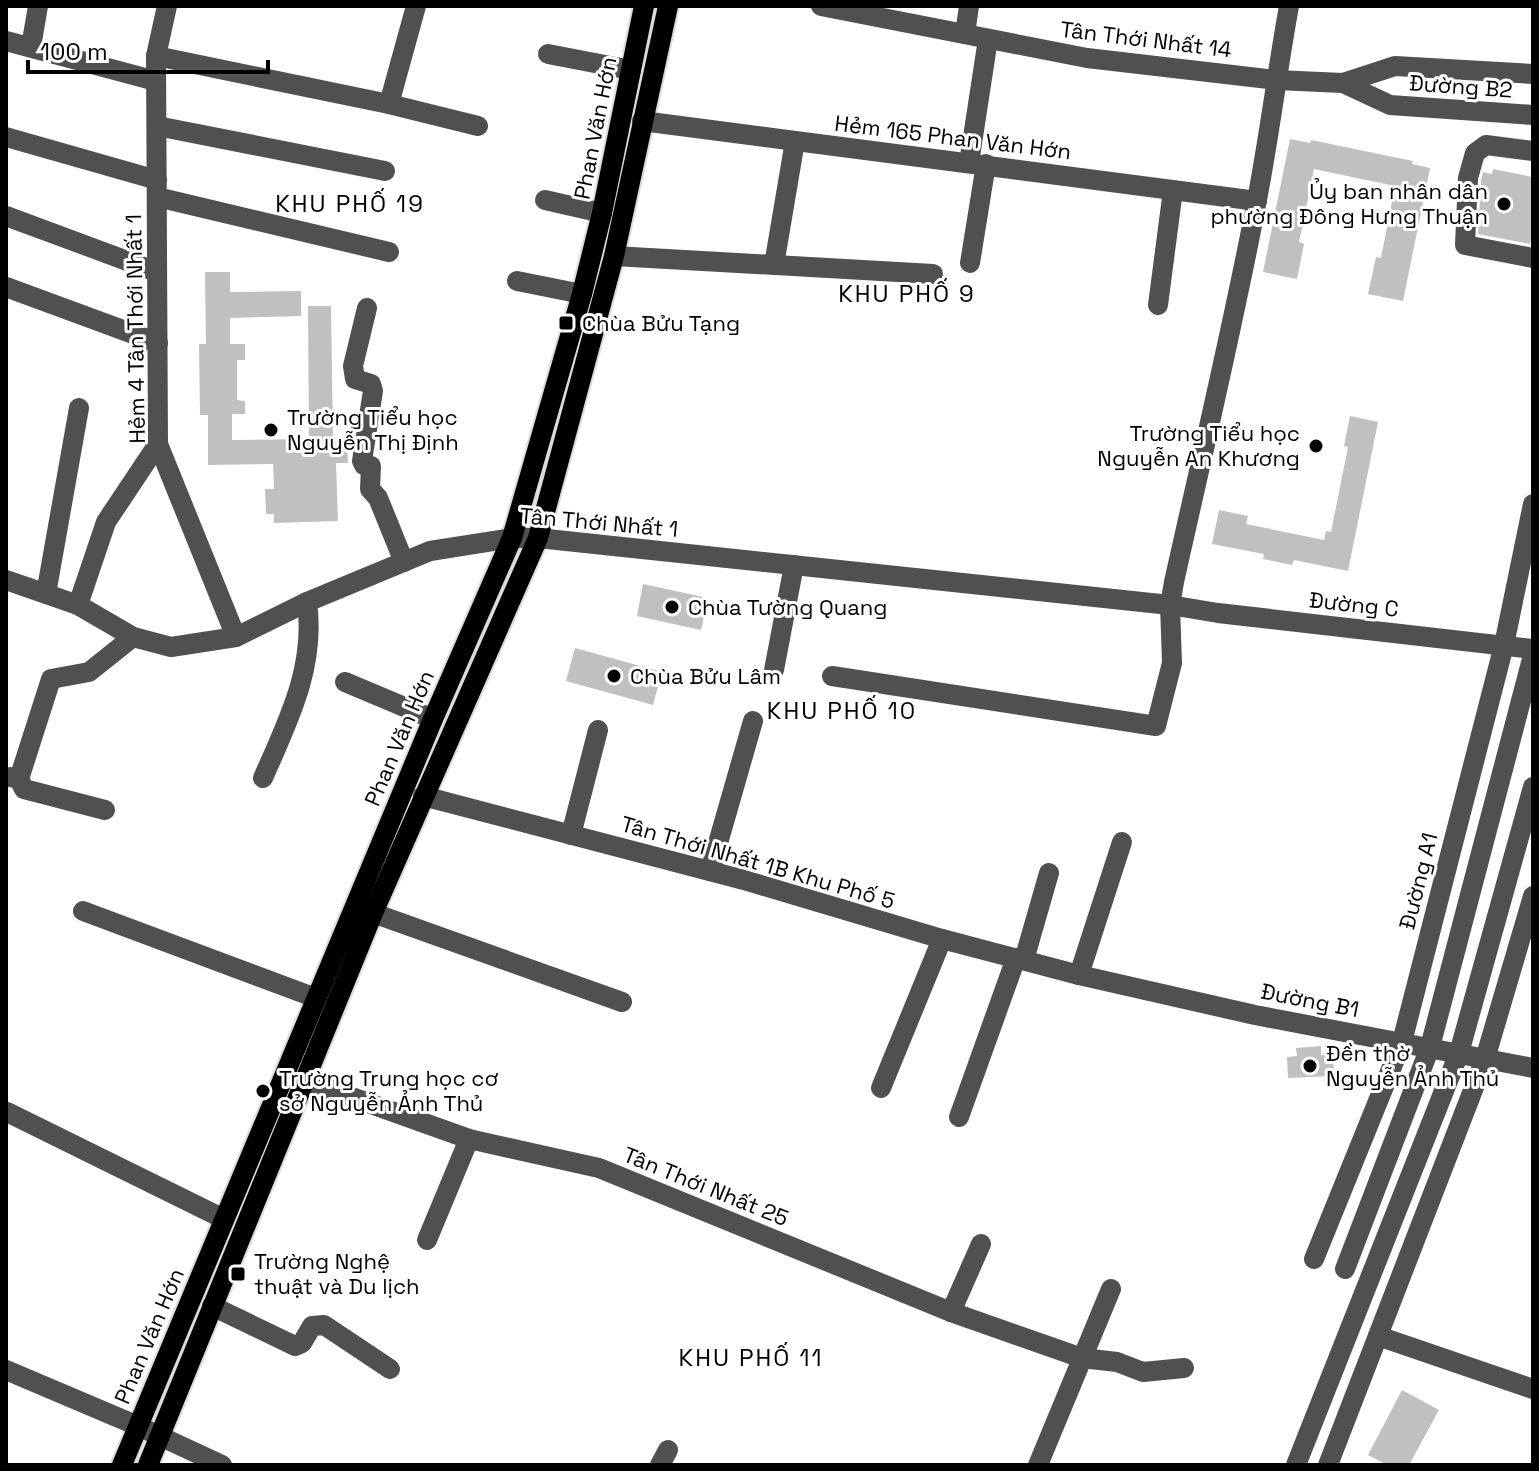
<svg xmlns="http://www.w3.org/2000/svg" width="1539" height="1471" font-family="'Space Grotesk',sans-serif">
	<rect width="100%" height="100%" fill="#fff"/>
	<g fill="#c0c0c0">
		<polygon points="1290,139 1310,143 1311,140 1413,161 1412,164 1430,168 1403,301 1368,294 1376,257 1381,258 1395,186 1314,169 1299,242 1304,244 1297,279 1263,272"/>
		<polygon points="1493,169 1533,177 1533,231 1530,244 1478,234 1481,180 1483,172 1492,174"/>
		<polygon points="205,272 230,272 230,292 301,291 301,316 230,318 230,344 245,344 245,360 237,360 237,400 245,401 245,414 232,414 232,440 309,439 308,306 331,306 333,439 347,439 348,463 336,463 338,521 274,523 274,514 266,514 265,489 274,489 273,464 208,465 208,415 200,415 199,344 206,344"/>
		<polygon points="1350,416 1378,422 1348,571 1294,560 1292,565 1263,559 1264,554 1212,544 1219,510 1248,516 1246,524 1324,540 1326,531 1331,532 1348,447 1344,446"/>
		<polygon points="643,584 708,598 701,630 637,616"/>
		<polygon points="575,648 662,672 653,705 566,681"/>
		<polygon points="1321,1046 1321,1055 1333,1054 1334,1076 1288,1078 1287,1057 1297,1056 1296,1048"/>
		<polygon points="1402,1390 1439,1410 1409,1465 1387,1465 1368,1455"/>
	</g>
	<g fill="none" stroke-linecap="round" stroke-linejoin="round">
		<g stroke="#dbdbdb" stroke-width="24">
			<g id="major">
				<polyline points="122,1465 433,719 512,538 582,294 602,213 644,6"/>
				<polyline points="148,1465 373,913 538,538 614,256 668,6"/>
			</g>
		</g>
		<g stroke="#505050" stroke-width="20">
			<polyline points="167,6 156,56 158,444 236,637"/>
			<polyline points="821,6 1087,58 1276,80 1343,83 1395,66 1533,74"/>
			<polyline points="965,34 969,6"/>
			<polyline points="6,41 156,81"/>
			<polyline points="31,47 38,6"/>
			<polyline points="548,54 631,70"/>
			<polyline points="156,56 389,104 478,126"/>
			<polyline points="1343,83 1390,105 1533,115"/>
			<polyline points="389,104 416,6"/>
			<polyline points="642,121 1257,201"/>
			<polyline points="157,126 385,171"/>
			<polyline points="6,137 157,180"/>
			<polyline points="1533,151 1486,145 1475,153 1468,178 1465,245 1533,258"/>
			<polyline points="969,163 988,39"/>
			<polyline points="157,197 389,252"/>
			<polyline points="545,200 602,213"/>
			<polyline points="6,216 157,272"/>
			<polyline points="614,256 933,274"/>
			<polyline points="970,263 986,164"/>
			<polyline points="774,265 795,141"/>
			<polyline points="517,281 582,294"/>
			<polyline points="6,287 158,343"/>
			<polyline points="1158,305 1173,190"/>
			<polyline points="367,308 353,366 355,379 371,384 373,391 362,461 364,465 371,466 370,489 378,498 404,562"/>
			<polyline points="6,580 78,605 133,637 171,647 236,637 307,602 430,551 512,538 538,538 1170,605 1218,613 1533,649"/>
			<polyline points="46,594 79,408"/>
			<polyline points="78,605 106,522 158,444"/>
			<polyline points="774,670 794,565"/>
			<path d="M832 676 1156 726 1172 663 1170 605 1174 582C1202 456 1232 331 1256 205 1269 139 1277 72 1289 6"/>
			<polyline points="345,682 433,719"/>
			<polyline points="10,777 19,779 24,789 105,810"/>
			<path d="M263 778C288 721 316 667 307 602"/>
			<polyline points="19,779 51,679 89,672 133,637"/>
			<polyline points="423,796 744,880 942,939 1079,975 1255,1015 1533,1068"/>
			<polyline points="571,835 598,730"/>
			<polyline points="710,871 753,721"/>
			<polyline points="83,911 316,998"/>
			<polyline points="373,913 622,1002"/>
			<polyline points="1024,960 1049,873"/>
			<polyline points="1079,975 1122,842"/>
			<polyline points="304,1080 469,1139 599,1168 951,1312 1082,1358 1117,1362 1143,1372 1184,1368"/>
			<polyline points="881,1088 942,939"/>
			<polyline points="7,1112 224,1219"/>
			<polyline points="959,1117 1016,958"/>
			<polyline points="427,1240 469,1139"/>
			<polyline points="1314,1259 1402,1042 1504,645 1533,504"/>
			<polyline points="1345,1269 1430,1047 1533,655"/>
			<polyline points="212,1306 295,1346 302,1343 312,1326 324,1325 390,1369"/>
			<polyline points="951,1312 981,1244"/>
			<polyline points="1378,1336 1533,1389"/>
			<polyline points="6,1370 138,1426 222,1465"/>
			<polyline points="660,1465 668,1450"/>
			<polyline points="1038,1465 1111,1289"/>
			<polyline points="1296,1465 1459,1053 1533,787"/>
			<polyline points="1328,1465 1485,1059 1533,896"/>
		</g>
		<use href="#major" stroke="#000" stroke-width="20"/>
	</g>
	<g fill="#000" stroke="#fff" stroke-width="3">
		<circle cx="1504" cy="204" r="8"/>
		<rect x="558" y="315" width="16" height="16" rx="4"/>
		<circle cx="271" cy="430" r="8"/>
		<circle cx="1316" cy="446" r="8"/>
		<circle cx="672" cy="607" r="8"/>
		<circle cx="614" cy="676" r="8"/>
		<circle cx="1310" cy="1066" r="8"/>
		<circle cx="263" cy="1091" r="8"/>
		<rect x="230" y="1266" width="16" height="16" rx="4"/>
	</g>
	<g text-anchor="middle" stroke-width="6" stroke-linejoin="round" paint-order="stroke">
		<g font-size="22" fill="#000" stroke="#fff">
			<text transform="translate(1146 39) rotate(7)" y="8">Tân Thới Nhất 14</text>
			<text transform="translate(1461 86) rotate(4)" y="8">Đường B2</text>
			<text transform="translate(595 128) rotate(-79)" y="8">Phan Văn Hớn</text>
			<text transform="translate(953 137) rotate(7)" y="8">Hẻm 165 Phan Văn Hớn</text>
			<text transform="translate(135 329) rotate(-91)" y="8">Hẻm 4 Tân Thới Nhất 1</text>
			<text transform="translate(599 522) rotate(5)" y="8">Tân Thới Nhất 1</text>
			<text transform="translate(1354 604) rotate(6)" y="8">Đường C</text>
			<text transform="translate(399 738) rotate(-67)" y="8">Phan Văn Hớn</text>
			<text transform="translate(758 862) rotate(16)" y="8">Tân Thới Nhất 1B Khu Phố 5</text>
			<text transform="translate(1418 881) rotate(-76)" y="8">Đường A1</text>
			<text transform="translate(1310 1000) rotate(11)" y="8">Đường B1</text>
			<text transform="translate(706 1186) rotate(22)" y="8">Tân Thới Nhất 25</text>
			<text transform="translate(149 1336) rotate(-67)" y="8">Phan Văn Hớn</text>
		</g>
		<g font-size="22" fill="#000" stroke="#fff" text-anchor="start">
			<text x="1488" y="199" text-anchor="end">Ủy ban nhân dân<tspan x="1488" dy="25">phường Đông Hưng Thuận</tspan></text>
			<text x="582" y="331">Chùa Bửu Tạng</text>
			<text x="287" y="425">Trường Tiểu học<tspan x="287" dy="25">Nguyễn Thị Định</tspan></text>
			<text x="1300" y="441" text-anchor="end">Trường Tiểu học<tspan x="1300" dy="25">Nguyễn An Khương</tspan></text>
			<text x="688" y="615">Chùa Tường Quang</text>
			<text x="630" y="684">Chùa Bửu Lâm</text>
			<text x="1326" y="1061">Đền thờ<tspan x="1326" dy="25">Nguyễn Ảnh Thủ</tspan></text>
			<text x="279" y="1086">Trường Trung học cơ<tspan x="279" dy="25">sở Nguyễn Ảnh Thủ</tspan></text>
			<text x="254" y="1269">Trường Nghệ<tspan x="254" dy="25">thuật và Du lịch</tspan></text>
		</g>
		<g font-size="24" letter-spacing="2" fill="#000" stroke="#fff">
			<text x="350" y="212">KHU PHỐ 19</text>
			<text x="907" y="302">KHU PHỐ 9</text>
			<text x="842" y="719">KHU PHỐ 10</text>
			<text x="751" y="1366">KHU PHỐ 11</text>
		</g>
	</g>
	<rect width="1539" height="1471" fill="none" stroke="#000000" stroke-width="16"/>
	<path d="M28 60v12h240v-12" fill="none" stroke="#000000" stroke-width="4"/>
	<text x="40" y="60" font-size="24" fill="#000000" stroke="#ffffff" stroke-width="6" paint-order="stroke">100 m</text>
</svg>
